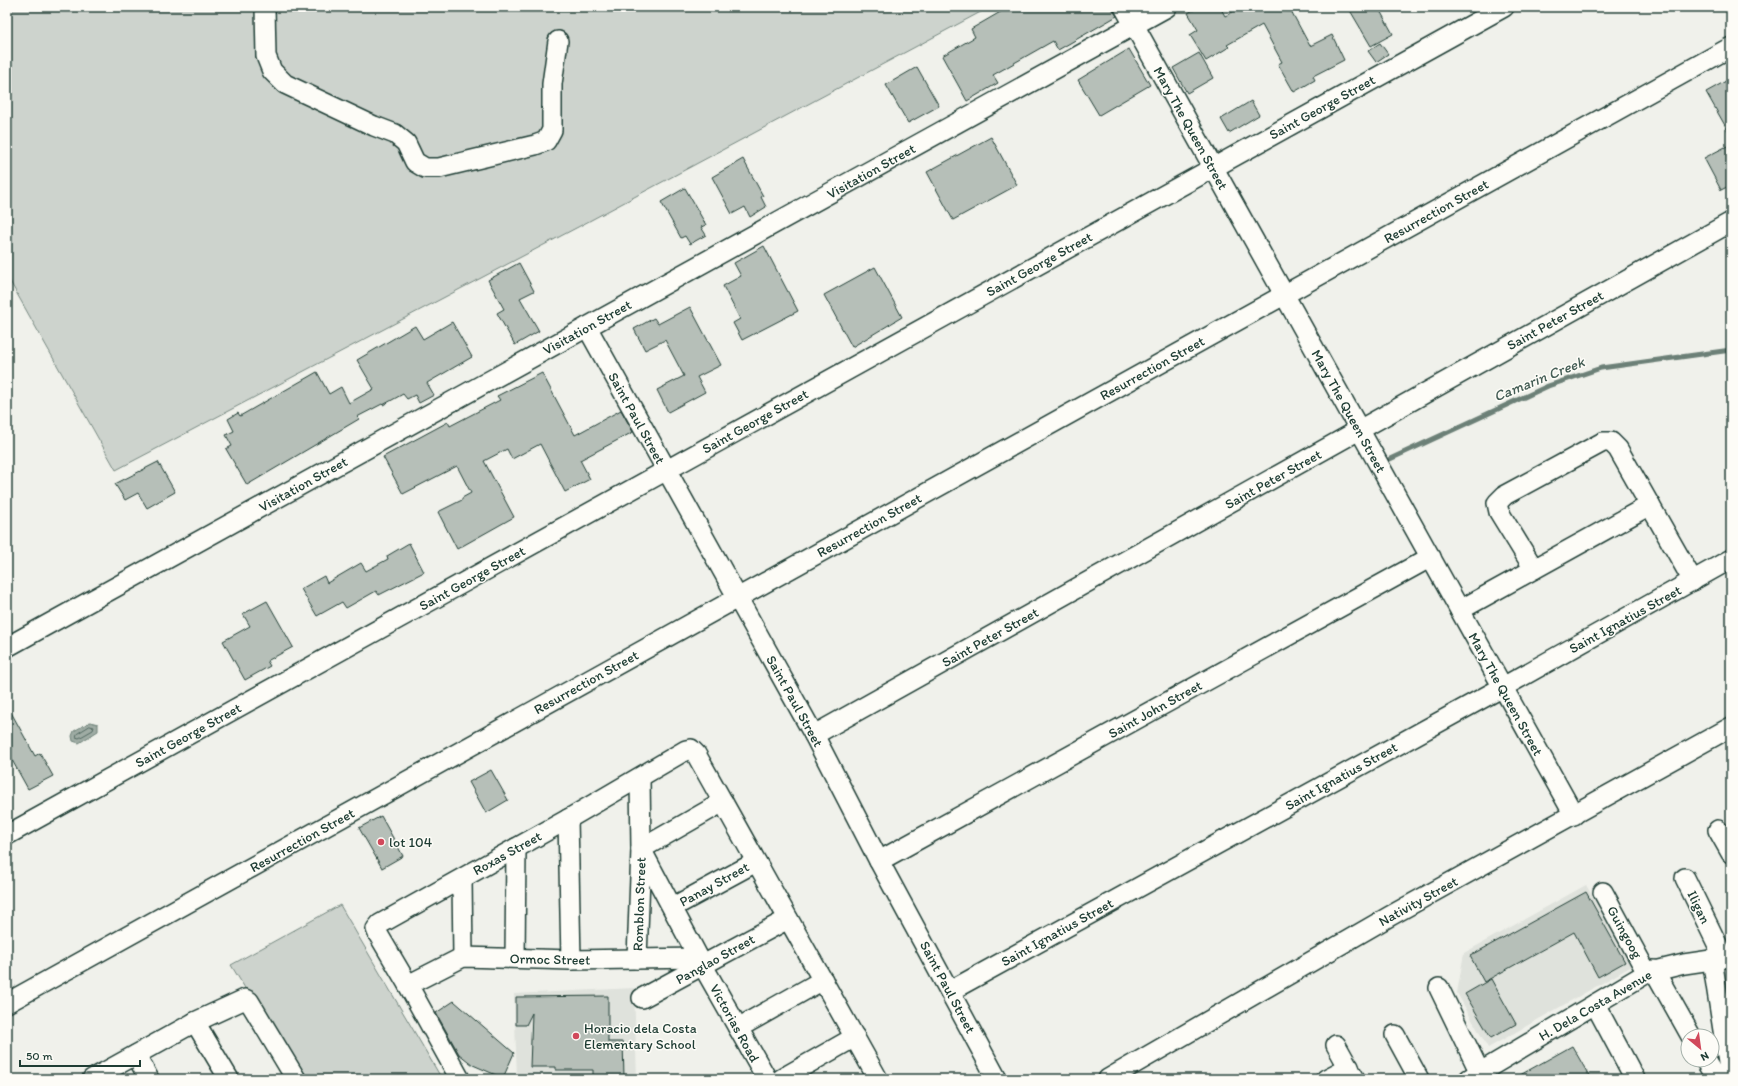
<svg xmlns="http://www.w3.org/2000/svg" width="1738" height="1086" font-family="Itim,sans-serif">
	<rect width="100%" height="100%" fill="#f0f1eb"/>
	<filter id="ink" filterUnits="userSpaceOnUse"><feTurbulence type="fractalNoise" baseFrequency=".025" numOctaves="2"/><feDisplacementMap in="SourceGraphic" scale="8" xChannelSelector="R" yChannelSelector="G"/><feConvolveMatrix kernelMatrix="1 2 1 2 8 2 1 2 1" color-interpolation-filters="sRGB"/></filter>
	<g filter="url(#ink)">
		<g fill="#dfe2dc">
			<polygon points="1586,885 1632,966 1488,1048 1457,993 1464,953"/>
			<polygon points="634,988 637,1079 517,1079 514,994"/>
		</g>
		<g fill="#cdd3cd" stroke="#768880">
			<polygon points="7,7 990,7 578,227 116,470 7,276"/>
			<polygon points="340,905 442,1079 300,1079 231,965"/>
		</g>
		<polygon fill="#9faca4" stroke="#6c8077" points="90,722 98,724 98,731 79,743 73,741 72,736 74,731"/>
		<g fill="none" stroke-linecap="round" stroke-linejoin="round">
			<polygon stroke="#526961" stroke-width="1" points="90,726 94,727 93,730 79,738 76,737 77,734"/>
			<polyline stroke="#6c8077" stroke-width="5" points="1390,459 1548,386 1601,368 1731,350"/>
		</g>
		<g fill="#b6bfb8" stroke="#1f3d34">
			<polygon points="1009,7 1111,7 1117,16 1058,50 1053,41 993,75 998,83 967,101 942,56 975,37 971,29"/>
			<polygon points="1199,7 1220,7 1225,16 1242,7 1289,7 1310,46 1332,35 1344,60 1313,76 1315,80 1294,92 1278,64 1282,62 1262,25 1227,45 1229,47 1206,61 1190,35 1198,30 1188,13"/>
			<polygon points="1348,7 1378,7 1393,34 1371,46"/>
			<polygon points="1380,43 1388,54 1376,62 1368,51"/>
			<polygon points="1129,49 1150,85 1099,115 1078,80"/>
			<polygon points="1199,53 1213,78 1187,93 1173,68"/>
			<polygon points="917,67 939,106 908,123 886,85"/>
			<polygon points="1726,81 1731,90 1731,136 1706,92"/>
			<polygon points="1251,101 1259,115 1229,133 1221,119"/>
			<polygon points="991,137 1017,185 953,220 927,172"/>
			<polygon points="1731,144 1731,185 1721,190 1704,158"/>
			<polygon points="743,159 763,196 761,197 766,207 750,217 745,207 732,214 712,177"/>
			<polygon points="685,188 706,225 701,227 706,235 690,244 685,236 681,238 661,202"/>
			<polygon points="764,246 798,311 742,340 733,323 740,319 723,286 741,276 734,263"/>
			<polygon points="519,263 534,291 520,298 539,331 515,345 497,313 504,309 488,280"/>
			<polygon points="875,267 902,317 852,347 824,295"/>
			<polygon points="690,307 721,365 697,377 705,392 668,412 657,390 684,376 665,340 645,350 634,329 654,318 658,324"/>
			<polygon points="452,322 472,357 427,383 434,395 419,403 415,395 407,399 403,394 383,405 382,404 357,417 359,419 247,485 226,449 232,446 226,435 234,431 228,419 238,413 240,416 317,372 329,394 341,387 349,403 374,389 357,360 415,326 423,339"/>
			<polygon points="542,373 575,435 621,410 633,432 580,460 590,479 565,492 540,444 512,459 507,449 484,461 514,517 457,549 438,512 462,500 462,498 471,493 457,466 403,494 383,457 448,422 450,426 469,416 500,400 497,396"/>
			<polygon points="158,462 175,492 147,508 138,493 125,500 115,484"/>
			<polygon points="409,543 424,572 379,595 376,591 346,608 342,602 317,616 301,589 324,576 327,583 361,563 366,571 388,559 387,556"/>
			<polygon points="267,601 293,647 267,661 270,666 245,680 223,641 250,626 243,614"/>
			<polygon points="7,705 35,756 40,753 53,776 28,789 7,751"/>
			<polygon points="491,770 508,800 486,813 469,782"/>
			<polygon points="381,816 403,856 382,868 359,828"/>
			<polygon points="1586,892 1625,962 1598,977 1574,932 1484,982 1470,956"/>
			<polygon points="1491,979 1516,1024 1491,1038 1465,994"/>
			<polygon points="608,996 608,1042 623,1042 624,1077 593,1078 593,1070 556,1070 556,1067 530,1067 532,1013 526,1025 516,1025 516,997"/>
			<polygon points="454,1001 514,1053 503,1078 473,1065 459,1054 436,1013"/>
			<polygon points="1572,1046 1591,1079 1513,1079"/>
		</g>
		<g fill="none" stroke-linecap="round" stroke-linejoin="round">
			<g stroke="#1f3d34" stroke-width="22">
				<g id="minor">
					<polyline points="265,7 266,56 272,71 285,84 374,126 395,134 406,143 415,162 425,168 439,168 535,145 546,141 552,130 552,84 558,41"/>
					<polyline points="1124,7 1574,815"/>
					<polyline points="587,327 814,735 879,861 997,1079"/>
					<polyline points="1534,569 1499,512 1497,503 1505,495 1603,442 1611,442 1618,449 1693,581"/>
					<polyline points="1460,610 1650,505"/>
					<polyline points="7,647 1167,7"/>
					<polyline points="814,735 1731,222"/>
					<polyline points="568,819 571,960"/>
					<polyline points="1718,830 1731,853"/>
					<polyline points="7,835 1504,7"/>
					<polyline points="641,849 703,966 767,1079"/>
					<polyline points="641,849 723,802"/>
					<polyline points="879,861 1431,557"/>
					<polyline points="1685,878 1724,958"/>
					<polyline points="462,879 463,957"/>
					<polyline points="1603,892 1647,973"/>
					<polyline points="673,907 756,862"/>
					<polyline points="515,958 516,848"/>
					<polyline points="637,959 641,849 640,778"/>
					<polyline points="1712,959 1729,1069"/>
					<polyline points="1654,970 1691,1036"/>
					<polyline points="408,985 463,957 571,960 699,958"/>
					<polyline points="1439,988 1483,1079"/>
					<polyline points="950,991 1503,687 1731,559"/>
					<polyline points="642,998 788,919"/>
					<polyline points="7,1003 1731,47"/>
					<polyline points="1595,1004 1635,1079"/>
					<polyline points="195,1022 229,1079"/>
					<polyline points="738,1028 823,980"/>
					<polyline points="1395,1035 1419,1079"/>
					<polyline points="1336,1045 1355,1079"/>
					<polyline points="136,1055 149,1079"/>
					<polyline points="1705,1060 1716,1079"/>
					<polyline points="92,1079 195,1022 245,999 249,1001 296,1079"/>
					<polyline points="460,1079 408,985 378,934 376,929 380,924 568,819 686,750 691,749 696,754 878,1079"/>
					<polyline points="781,1079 855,1037"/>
					<polyline points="1108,1079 1390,916 1731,727"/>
					<polyline points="1326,1079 1349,1067"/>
					<polyline points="1469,1079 1647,973 1684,964 1731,957"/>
				</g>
			</g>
			<use href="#minor" stroke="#fdfcf7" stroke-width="19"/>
		</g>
	</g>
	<g fill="#d1495b" stroke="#fdfcf7" stroke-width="1.5">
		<circle cx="381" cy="842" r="4"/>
		<circle cx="576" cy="1036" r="4"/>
	</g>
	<g text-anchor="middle" stroke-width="3" stroke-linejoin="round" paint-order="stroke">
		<g font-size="14" fill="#1f3d34" stroke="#fdfcf7">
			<text transform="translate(1322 107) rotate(-29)" y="5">Saint George Street</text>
			<text transform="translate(1191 128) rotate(61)" y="5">Mary The Queen Street</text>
			<text transform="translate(871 171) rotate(-29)" y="5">Visitation Street</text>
			<text transform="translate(1436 211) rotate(-29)" y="5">Resurrection Street</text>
			<text transform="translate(1039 264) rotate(-29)" y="5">Saint George Street</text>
			<text transform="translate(1555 320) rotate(-29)" y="5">Saint Peter Street</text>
			<text transform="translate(587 327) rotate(-29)" y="5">Visitation Street</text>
			<text transform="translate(1152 368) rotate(-29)" y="5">Resurrection Street</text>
			<text transform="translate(1349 411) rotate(61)" y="5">Mary The Queen Street</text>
			<text transform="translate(637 418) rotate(61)" y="5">Saint Paul Street</text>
			<text transform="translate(755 421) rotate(-29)" y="5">Saint George Street</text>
			<text transform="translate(1273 479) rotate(-29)" y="5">Saint Peter Street</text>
			<text transform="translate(303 484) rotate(-29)" y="5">Visitation Street</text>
			<text transform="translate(869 525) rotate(-29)" y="5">Resurrection Street</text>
			<text transform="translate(472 578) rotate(-29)" y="5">Saint George Street</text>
			<text transform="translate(1625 619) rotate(-29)" y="5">Saint Ignatius Street</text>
			<text transform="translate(990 637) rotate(-29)" y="5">Saint Peter Street</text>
			<text transform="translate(586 682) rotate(-29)" y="5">Resurrection Street</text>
			<text transform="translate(1506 694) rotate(61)" y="5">Mary The Queen Street</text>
			<text transform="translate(795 701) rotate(61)" y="5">Saint Paul Street</text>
			<text transform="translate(1155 709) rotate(-29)" y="5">Saint John Street</text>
			<text transform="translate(188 735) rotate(-29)" y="5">Saint George Street</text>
			<text transform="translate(1341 776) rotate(-29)" y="5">Saint Ignatius Street</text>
			<text transform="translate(302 840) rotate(-29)" y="5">Resurrection Street</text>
			<text transform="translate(507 853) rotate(-29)" y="5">Roxas Street</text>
			<text transform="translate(714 884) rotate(-29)" y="5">Panay Street</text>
			<text transform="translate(1418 901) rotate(-29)" y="5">Nativity Street</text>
			<text transform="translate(639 904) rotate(-88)" y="5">Romblon Street</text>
			<text transform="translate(1699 907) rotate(64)" y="5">Iligan</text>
			<text transform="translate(1057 932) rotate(-29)" y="5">Saint Ignatius Street</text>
			<text transform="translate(1625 932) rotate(61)" y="5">Guingoog</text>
			<text transform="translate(550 959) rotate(1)" y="5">Ormoc Street</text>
			<text transform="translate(715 959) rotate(-29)" y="5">Panglao Street</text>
			<text transform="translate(948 987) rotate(62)" y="5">Saint Paul Street</text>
			<text transform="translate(1595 1005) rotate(-30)" y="5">H. Dela Costa Avenue</text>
			<text transform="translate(735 1023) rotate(61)" y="5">Victorias Road</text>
		</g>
		<g font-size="14" fill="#1f3d34" stroke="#fdfcf7" text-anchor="start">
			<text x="389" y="847">lot 104</text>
			<text x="584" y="1033">Horacio dela Costa<tspan x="584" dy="16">Elementary School</tspan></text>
		</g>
		<g font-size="15" font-style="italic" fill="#455e56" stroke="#fdfcf7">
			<text transform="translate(1539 379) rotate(-22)" y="5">Camarin Creek</text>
		</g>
	</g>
	<rect width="1738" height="1086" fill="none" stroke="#fdfcf7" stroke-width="24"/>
	<rect x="12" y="12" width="1714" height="1062" fill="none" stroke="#1f3d34" stroke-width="1.5" filter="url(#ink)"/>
	<g transform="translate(1700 1048) rotate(151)"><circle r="19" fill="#fdfcf7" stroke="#a4b0a9"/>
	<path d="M0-3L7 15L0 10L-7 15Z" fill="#d1495b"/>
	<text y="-6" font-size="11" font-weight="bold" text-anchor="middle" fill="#1f3d34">N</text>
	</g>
	<path d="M20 1060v6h120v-6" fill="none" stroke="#1f3d34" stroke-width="2"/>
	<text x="26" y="1060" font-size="12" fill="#1f3d34" stroke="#fdfcf7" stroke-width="3" paint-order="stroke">50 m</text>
</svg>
